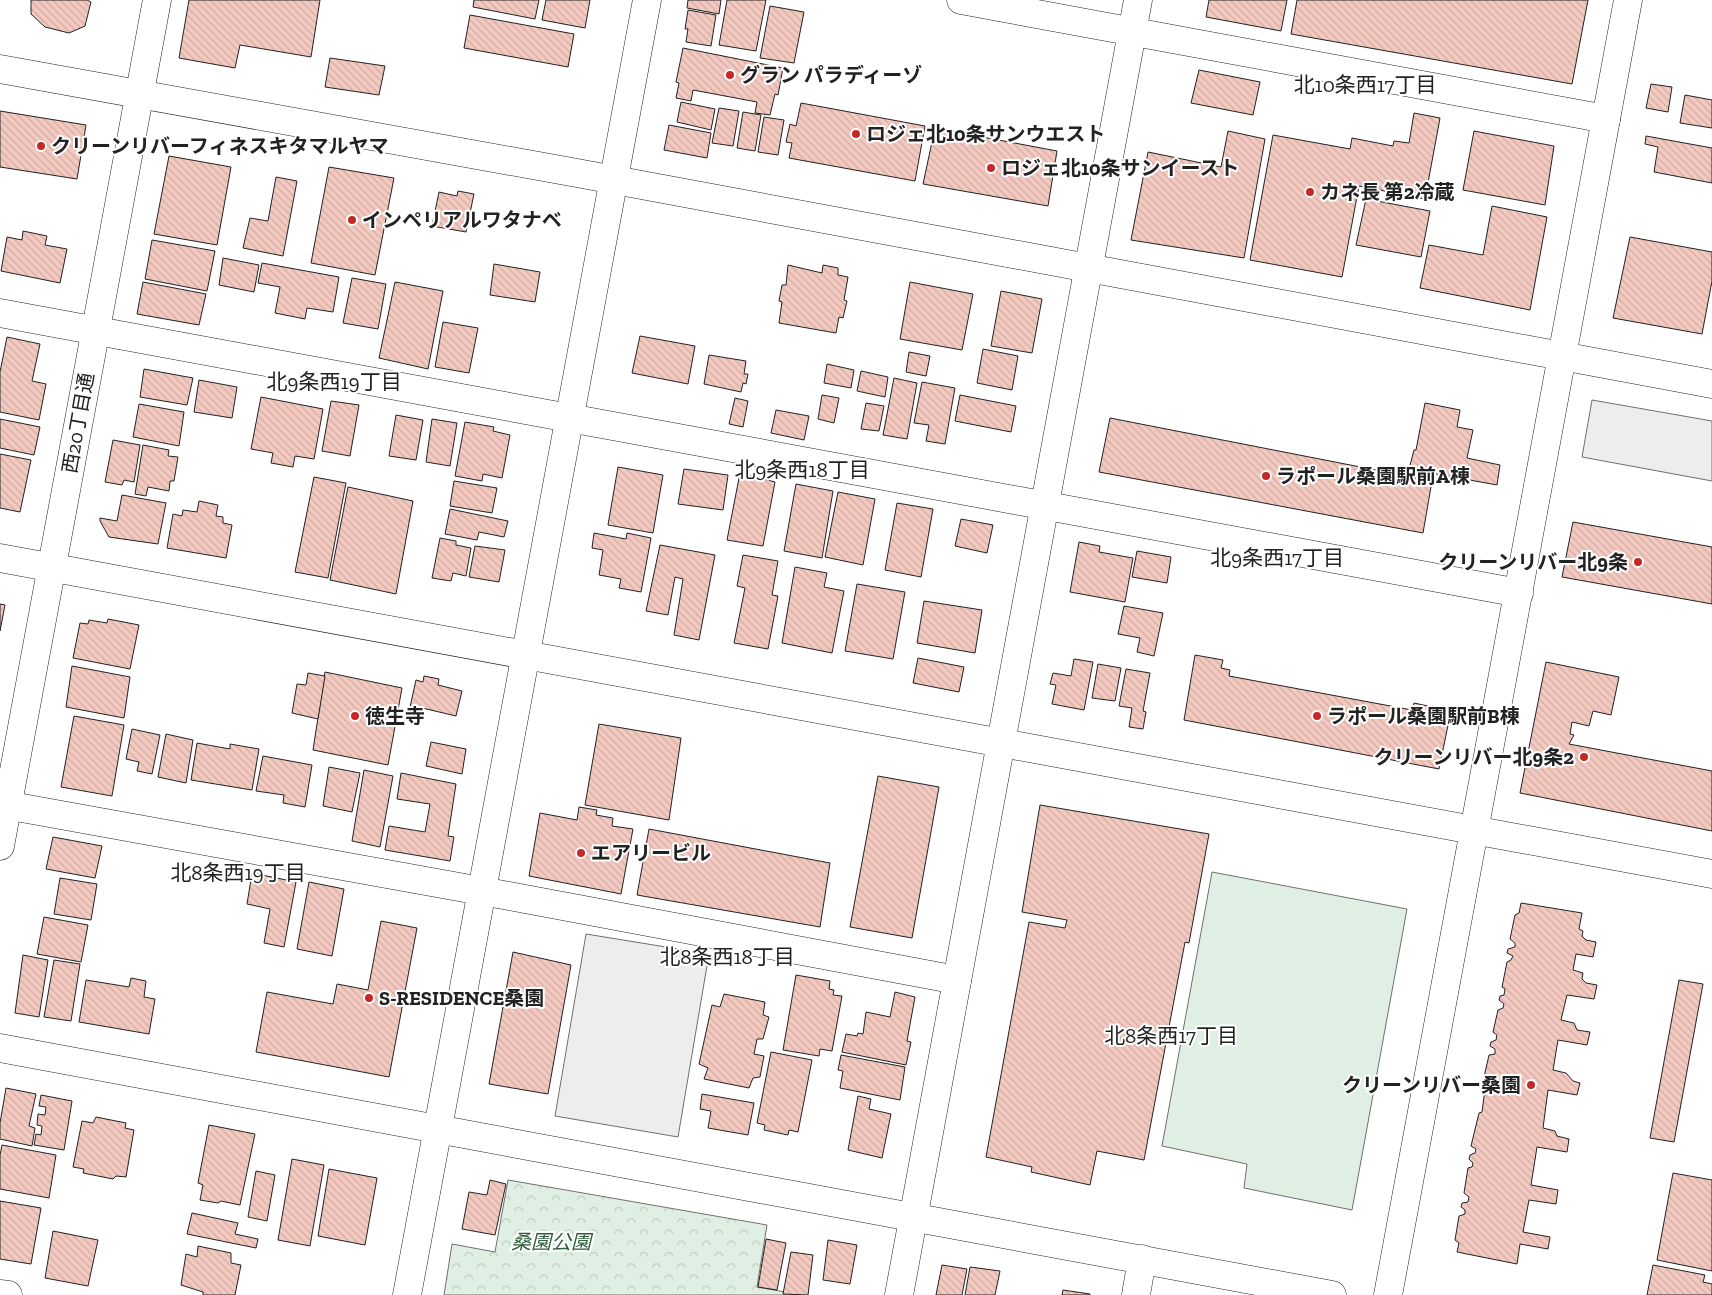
<svg xmlns="http://www.w3.org/2000/svg" width="1712" height="1295" font-family="'Zilla Slab','Noto Sans JP',serif">
	<defs>
		<pattern id="park-crowns" width="20" height="18" patternUnits="userSpaceOnUse" patternTransform="scale(1.25)"><rect width="20" height="18" fill="#e0efe3"/><path d="M2 6a3 3 0 1 1 6 0M12 15a3 3 0 1 1 6 0" fill="none" stroke="#c0cdc2"/></pattern>
		<pattern id="building-back-hatch" width="6" height="6" patternUnits="userSpaceOnUse" patternTransform="scale(1.25)"><rect width="6" height="6" fill="#f3c9c0"/><path d="M-1 5l2 2M0 0l6 6M5-1l2 2" fill="none" stroke="#d0aca5"/></pattern>
	</defs>
	<rect width="100%" height="100%" fill="#fff"/>
	<polygon fill="#e0efe3" stroke="#6f6f6f" points="1212,872 1407,909 1352,1210 1244,1188 1247,1164 1162,1146"/>
	<polygon fill="url(#park-crowns)" stroke="#6f6f6f" points="508,1180 767,1225 757,1287 802,1295 444,1295 452,1244 495,1252"/>
	<g fill="#ededed" stroke="#6f6f6f">
		<polygon points="1592,400 1712,421 1712,481 1582,457"/>
		<polygon points="586,934 709,954 678,1137 555,1116"/>
	</g>
	<g fill="url(#building-back-hatch)" stroke="#222">
		<polygon points="31,0 87,0 91,2 85,26 69,33 45,27 31,14"/>
		<polygon points="189,0 320,0 311,57 240,45 235,68 179,58"/>
		<polygon points="474,0 539,0 535,19 473,7"/>
		<polygon points="546,0 590,0 585,28 542,20"/>
		<polygon points="688,0 721,0 719,14 687,8"/>
		<polygon points="727,0 766,0 756,51 719,45"/>
		<polygon points="1209,0 1287,0 1281,31 1206,17"/>
		<polygon points="1297,0 1588,0 1572,84 1291,34"/>
		<polygon points="770,6 804,12 794,63 760,58"/>
		<polygon points="688,10 716,15 711,46 686,42 688,29 685,29"/>
		<polygon points="470,15 574,34 568,67 464,48"/>
		<polygon points="683,48 783,68 778,95 775,94 770,115 755,113 757,102 693,90 691,101 676,98 679,83 676,82"/>
		<polygon points="330,58 385,66 379,95 325,87"/>
		<polygon points="1199,70 1260,82 1253,115 1191,103"/>
		<polygon points="1651,84 1672,87 1668,112 1646,108"/>
		<polygon points="1685,95 1712,100 1712,128 1680,123"/>
		<polygon points="681,102 715,109 711,130 677,122"/>
		<polygon points="801,103 925,126 915,181 789,158 792,143 786,142 790,124 796,126"/>
		<polygon points="719,108 739,111 733,146 712,143"/>
		<polygon points="0,111 86,125 77,179 0,167"/>
		<polygon points="743,112 761,115 755,151 737,148"/>
		<polygon points="1414,113 1440,118 1425,199 1359,186 1342,277 1250,260 1273,135 1350,149 1352,138 1393,146 1394,141 1409,143"/>
		<polygon points="764,117 784,120 778,155 758,152"/>
		<polygon points="669,125 711,133 707,158 664,150"/>
		<polygon points="935,128 1057,151 1048,206 923,184"/>
		<polygon points="1228,131 1265,139 1244,258 1131,240 1148,152 1221,167"/>
		<polygon points="1474,131 1554,146 1545,205 1463,190"/>
		<polygon points="1646,136 1712,148 1712,183 1654,172 1658,147 1645,144"/>
		<polygon points="169,156 231,167 217,245 154,234"/>
		<polygon points="329,167 394,178 375,275 311,263"/>
		<polygon points="276,177 297,181 283,256 243,248 250,218 268,221"/>
		<polygon points="458,191 474,194 466,232 432,226 439,192 457,196"/>
		<polygon points="1366,199 1430,211 1421,257 1356,245"/>
		<polygon points="1492,206 1547,217 1530,310 1420,288 1429,245 1483,255"/>
		<polygon points="23,231 47,236 45,245 67,249 60,283 1,271 7,237 22,240"/>
		<polygon points="1630,237 1712,252 1712,281 1702,334 1613,318"/>
		<polygon points="152,240 215,251 207,291 145,279"/>
		<polygon points="223,258 259,265 254,292 219,285"/>
		<polygon points="262,263 339,277 333,312 307,308 305,319 275,313 280,287 258,283"/>
		<polygon points="494,264 540,272 535,302 490,295"/>
		<polygon points="788,265 822,273 823,265 838,268 838,275 848,277 844,300 847,301 843,318 839,317 836,333 779,323 782,302 779,301 782,285 786,285"/>
		<polygon points="352,278 386,284 378,329 343,323"/>
		<polygon points="143,282 206,294 199,325 137,314"/>
		<polygon points="395,282 443,291 428,369 379,358"/>
		<polygon points="910,282 973,294 962,350 900,339"/>
		<polygon points="1001,291 1042,299 1032,353 991,346"/>
		<polygon points="443,322 478,328 469,373 435,367"/>
		<polygon points="640,336 695,346 688,384 632,373"/>
		<polygon points="7,337 40,344 32,381 46,384 39,420 0,412 0,372"/>
		<polygon points="983,349 1018,356 1012,390 977,383"/>
		<polygon points="909,352 930,356 926,376 906,372"/>
		<polygon points="709,355 746,361 744,374 748,374 746,384 743,383 741,392 704,384"/>
		<polygon points="827,364 854,370 851,388 824,383"/>
		<polygon points="144,369 193,378 187,405 140,397"/>
		<polygon points="861,371 888,377 885,397 857,391"/>
		<polygon points="894,378 917,383 907,439 883,435"/>
		<polygon points="199,380 237,387 232,418 194,412"/>
		<polygon points="922,382 955,388 945,444 926,441 929,425 914,423"/>
		<polygon points="822,395 839,398 834,423 818,419"/>
		<polygon points="960,395 1016,406 1011,432 955,421"/>
		<polygon points="261,397 323,409 314,459 295,456 293,467 271,463 273,453 251,449"/>
		<polygon points="735,398 748,401 743,427 729,424"/>
		<polygon points="331,401 359,405 350,456 322,451"/>
		<polygon points="866,403 884,406 879,431 861,429"/>
		<polygon points="1425,403 1460,410 1457,427 1473,430 1467,458 1500,465 1497,485 1409,469 1414,450 1416,450"/>
		<polygon points="139,404 184,412 179,446 133,437"/>
		<polygon points="776,410 809,416 804,440 771,433"/>
		<polygon points="396,415 423,420 416,460 389,456"/>
		<polygon points="1110,418 1432,481 1423,533 1099,472"/>
		<polygon points="0,419 40,427 34,455 0,448"/>
		<polygon points="432,419 457,423 450,466 426,462"/>
		<polygon points="465,422 494,427 493,431 510,435 502,478 483,474 482,481 455,476"/>
		<polygon points="113,440 140,445 134,482 124,480 122,485 105,482"/>
		<polygon points="143,445 169,450 168,456 178,457 174,481 170,481 169,491 148,487 146,496 135,494"/>
		<polygon points="0,454 31,460 20,512 0,508"/>
		<polygon points="618,467 663,475 653,533 608,525"/>
		<polygon points="684,469 728,475 723,510 678,504"/>
		<polygon points="740,473 775,482 763,546 727,540"/>
		<polygon points="314,477 346,483 328,578 295,572"/>
		<polygon points="454,481 497,488 492,513 450,506"/>
		<polygon points="796,484 833,491 822,558 784,551"/>
		<polygon points="348,487 413,501 396,594 330,580"/>
		<polygon points="838,492 875,499 863,565 825,557"/>
		<polygon points="122,495 166,503 158,544 109,537 100,521 100,518 117,521"/>
		<polygon points="199,501 218,505 216,516 223,517 223,523 232,525 226,558 167,548 173,514 182,516 183,510 197,512"/>
		<polygon points="897,503 933,509 921,577 885,570"/>
		<polygon points="450,509 508,521 504,537 479,532 477,540 445,534"/>
		<polygon points="961,519 993,525 987,553 955,546"/>
		<polygon points="1573,522 1712,547 1712,604 1562,577"/>
		<polygon points="594,533 626,539 627,533 651,538 641,592 619,588 621,579 599,575 603,550 592,548"/>
		<polygon points="440,538 456,541 456,545 471,548 466,576 453,573 451,581 432,578"/>
		<polygon points="1079,542 1100,546 1099,552 1133,558 1125,602 1070,592"/>
		<polygon points="660,545 715,555 699,640 674,635 683,579 675,577 668,615 646,611"/>
		<polygon points="475,546 505,550 499,582 469,577"/>
		<polygon points="1137,551 1171,557 1167,583 1132,577"/>
		<polygon points="743,555 778,561 772,595 778,596 768,649 734,643 745,588 737,586"/>
		<polygon points="795,567 827,573 824,587 844,591 832,653 782,643"/>
		<polygon points="857,584 905,592 893,659 845,651"/>
		<polygon points="924,601 982,610 975,653 917,643"/>
		<polygon points="0,604 5,605 0,631"/>
		<polygon points="1124,606 1163,613 1154,656 1137,652 1140,638 1118,634"/>
		<polygon points="108,619 139,625 130,669 73,658 80,623 88,624 89,620 107,623"/>
		<polygon points="1195,655 1223,660 1221,668 1230,670 1229,676 1412,710 1414,703 1451,711 1439,769 1184,720"/>
		<polygon points="918,658 964,667 959,692 913,683"/>
		<polygon points="1074,659 1093,662 1084,710 1052,704 1056,685 1050,684 1053,673 1071,676"/>
		<polygon points="1546,662 1619,677 1611,715 1593,711 1589,726 1572,722 1570,734 1574,735 1569,744 1712,771 1712,831 1520,793"/>
		<polygon points="1098,664 1121,668 1115,701 1092,698"/>
		<polygon points="72,666 130,677 124,718 66,707"/>
		<polygon points="1126,669 1150,673 1143,711 1146,712 1143,729 1129,727 1132,708 1119,706"/>
		<polygon points="325,672 402,688 388,765 313,750"/>
		<polygon points="308,673 325,676 318,719 292,713 297,684 306,685"/>
		<polygon points="424,676 439,679 438,685 462,691 456,716 418,707 415,718 408,716 416,680 423,682"/>
		<polygon points="74,716 124,725 112,796 61,787"/>
		<polygon points="599,724 681,738 669,820 585,805"/>
		<polygon points="132,729 160,735 152,774 137,771 139,762 126,759"/>
		<polygon points="166,734 193,740 186,783 158,777"/>
		<polygon points="431,742 466,749 462,774 426,766"/>
		<polygon points="197,743 230,749 230,744 259,749 252,790 191,780"/>
		<polygon points="263,756 312,765 305,807 283,803 284,795 256,791"/>
		<polygon points="329,767 360,773 352,812 323,806"/>
		<polygon points="364,770 393,776 380,847 352,841"/>
		<polygon points="401,773 456,784 448,836 454,837 450,861 385,850 389,826 425,832 430,804 397,799"/>
		<polygon points="878,776 939,787 912,938 850,927"/>
		<polygon points="1040,805 1209,834 1189,943 1185,942 1144,1160 1097,1151 1090,1185 1031,1172 1032,1167 986,1157 1029,922 1065,928 1067,920 1022,912"/>
		<polygon points="579,807 597,810 596,815 613,818 612,826 633,829 621,894 529,876 540,813 577,820"/>
		<polygon points="649,829 830,863 820,927 637,895"/>
		<polygon points="53,837 102,846 95,878 46,869"/>
		<polygon points="252,873 296,882 284,947 264,943 270,909 247,904"/>
		<polygon points="60,878 97,884 91,920 54,914"/>
		<polygon points="309,882 344,889 332,956 297,949"/>
		<polygon points="1521,903 1582,913 1579,929 1583,931 1582,936 1586,940 1596,942 1593,957 1576,954 1573,970 1583,973 1582,979 1586,983 1597,985 1594,999 1567,995 1561,1020 1574,1023 1577,1030 1590,1032 1587,1045 1558,1040 1553,1070 1566,1073 1573,1081 1580,1083 1577,1095 1548,1090 1543,1128 1555,1131 1557,1136 1569,1139 1567,1152 1537,1147 1531,1185 1558,1190 1556,1204 1529,1200 1523,1232 1550,1237 1548,1249 1520,1244 1517,1264 1457,1252 1459,1243 1455,1240 1459,1216 1465,1214 1465,1210 1461,1207 1462,1203 1468,1202 1469,1197 1464,1193 1468,1168 1472,1167 1473,1163 1469,1159 1470,1155 1475,1153 1476,1149 1471,1146 1479,1113 1482,1112 1485,1089 1482,1086 1489,1055 1495,1054 1495,1049 1490,1046 1491,1042 1496,1040 1497,1035 1493,1032 1498,1010 1503,1008 1504,1004 1499,1000 1500,996 1504,995 1505,989 1502,987 1507,962 1511,960 1513,956 1507,953 1508,949 1515,947 1515,943 1510,939 1515,915 1519,913"/>
		<polygon points="44,917 88,925 81,962 37,954"/>
		<polygon points="381,921 417,928 389,1077 256,1052 267,992 333,1004 337,984 368,990"/>
		<polygon points="513,952 571,965 548,1094 489,1084"/>
		<polygon points="23,955 48,960 39,1017 15,1013"/>
		<polygon points="54,960 80,964 71,1021 44,1017"/>
		<polygon points="796,975 830,981 829,989 834,990 833,995 842,996 832,1051 820,1049 819,1056 783,1050"/>
		<polygon points="131,978 146,981 144,997 155,999 149,1034 79,1022 86,980 129,987"/>
		<polygon points="1679,980 1703,984 1674,1142 1650,1138"/>
		<polygon points="895,992 915,997 907,1041 911,1042 906,1065 842,1052 846,1034 857,1036 858,1033 863,1034 866,1012 890,1017"/>
		<polygon points="724,994 765,1002 763,1015 769,1017 763,1039 757,1039 754,1054 764,1056 760,1077 753,1078 749,1088 704,1079 708,1068 699,1064 712,1005 720,1007"/>
		<polygon points="771,1052 812,1060 798,1132 789,1130 788,1135 764,1130 765,1125 757,1123"/>
		<polygon points="841,1055 905,1067 900,1100 840,1088 843,1071 838,1070"/>
		<polygon points="6,1088 36,1094 29,1126 35,1128 32,1146 0,1139 0,1123"/>
		<polygon points="702,1094 754,1103 748,1135 708,1128 711,1111 700,1109"/>
		<polygon points="41,1095 72,1101 64,1150 34,1145 36,1134 41,1135 42,1126 37,1125 38,1114 45,1115 46,1107 39,1106"/>
		<polygon points="858,1096 871,1099 869,1109 891,1114 882,1158 848,1150"/>
		<polygon points="96,1117 126,1123 125,1128 134,1130 126,1177 116,1176 113,1179 83,1173 84,1169 73,1167 82,1121 93,1123"/>
		<polygon points="209,1125 255,1134 240,1205 221,1201 218,1203 200,1200 203,1185 198,1183"/>
		<polygon points="2,1145 56,1155 49,1198 0,1189 0,1155"/>
		<polygon points="292,1159 324,1165 310,1246 278,1240"/>
		<polygon points="329,1169 377,1178 365,1245 318,1236"/>
		<polygon points="256,1171 275,1175 267,1221 248,1217"/>
		<polygon points="1673,1173 1712,1180 1712,1271 1657,1260"/>
		<polygon points="490,1180 506,1184 495,1235 462,1229 469,1192 487,1195"/>
		<polygon points="0,1201 41,1208 31,1264 0,1259"/>
		<polygon points="192,1213 238,1223 235,1234 258,1239 256,1248 187,1234"/>
		<polygon points="53,1231 98,1240 88,1286 45,1278"/>
		<polygon points="766,1239 786,1243 777,1290 758,1287"/>
		<polygon points="828,1240 857,1245 850,1284 823,1280"/>
		<polygon points="198,1246 231,1253 231,1263 241,1265 235,1295 203,1295 203,1292 181,1285 186,1254 197,1257"/>
		<polygon points="791,1252 813,1255 808,1295 783,1294"/>
		<polygon points="942,1265 967,1269 962,1295 936,1295"/>
		<polygon points="1653,1265 1705,1275 1703,1282 1712,1284 1712,1295 1647,1295"/>
		<polygon points="970,1267 1000,1271 995,1295 965,1295"/>
		<polygon points="1063,1290 1090,1294 1090,1295 1062,1295"/>
	</g>
	<g fill="none" stroke-linecap="round" stroke-linejoin="round">
		<g stroke="#222" stroke-width="29">
			<g id="minor">
				<polyline points="961,0 1606,119"/>
				<polyline points="0,69 577,173 1712,384"/>
				<polyline points="0,313 1519,593"/>
				<polyline points="0,558 1712,874"/>
				<polyline points="0,804 509,896 957,980"/>
				<polyline points="0,846 157,0"/>
				<polyline points="0,1048 1332,1295"/>
				<polyline points="0,1294 8,1295"/>
				<polyline points="407,1295 647,0"/>
				<polyline points="899,1295 1138,0"/>
				<polyline points="1136,1295 1142,1259"/>
				<polyline points="1388,1295 1628,0"/>
			</g>
		</g>
		<use href="#minor" stroke="#fff" stroke-width="28"/>
	</g>
	<g fill="#c62828" stroke="#fff" stroke-width="2">
		<circle cx="730" cy="75" r="5"/>
		<circle cx="856" cy="134" r="5"/>
		<circle cx="41" cy="146" r="5"/>
		<circle cx="991" cy="168" r="5"/>
		<circle cx="1310" cy="192" r="5"/>
		<circle cx="352" cy="220" r="5"/>
		<circle cx="1266" cy="476" r="5"/>
		<circle cx="1638" cy="562" r="5"/>
		<circle cx="355" cy="716" r="5"/>
		<circle cx="1317" cy="716" r="5"/>
		<circle cx="1584" cy="757" r="5"/>
		<circle cx="581" cy="853" r="5"/>
		<circle cx="369" cy="998" r="5"/>
		<circle cx="1531" cy="1085" r="5"/>
	</g>
	<g text-anchor="middle" stroke-width="4" stroke-linejoin="round" paint-order="stroke">
		<g font-size="20" font-weight="bold" fill="#222" stroke="#fff" text-anchor="start">
			<text x="740" y="82">グラン パラディーゾ</text>
			<text x="866" y="141">ロジェ北10条サンウエスト</text>
			<text x="51" y="153">クリーンリバーフィネスキタマルヤマ</text>
			<text x="1001" y="175">ロジェ北10条サンイースト</text>
			<text x="1320" y="199">カネ長 第2冷蔵</text>
			<text x="362" y="227">インペリアルワタナベ</text>
			<text x="1276" y="483">ラポール桑園駅前A棟</text>
			<text x="1628" y="569" text-anchor="end">クリーンリバー北9条</text>
			<text x="365" y="723">徳生寺</text>
			<text x="1327" y="723">ラポール桑園駅前B棟</text>
			<text x="1574" y="764" text-anchor="end">クリーンリバー北9条2</text>
			<text x="591" y="860">エアリービル</text>
			<text x="379" y="1005">S-RESIDENCE桑園</text>
			<text x="1521" y="1092" text-anchor="end">クリーンリバー桑園</text>
		</g>
		<g font-size="20" fill="#222" stroke="#fff">
			<text transform="translate(78 423) rotate(-80)" y="7">西20丁目通</text>
		</g>
		<g font-size="20" font-style="italic" fill="#2f5e38" stroke="#fff">
			<text x="551" y="1249">桑園公園</text>
		</g>
		<g font-size="21" fill="#222" stroke="#fff">
			<text x="1365" y="92">北10条西17丁目</text>
			<text x="334" y="389">北9条西19丁目</text>
			<text x="802" y="477">北9条西18丁目</text>
			<text x="1277" y="565">北9条西17丁目</text>
			<text x="238" y="880">北8条西19丁目</text>
			<text x="727" y="964">北8条西18丁目</text>
			<text x="1171" y="1043">北8条西17丁目</text>
		</g>
	</g>
</svg>
